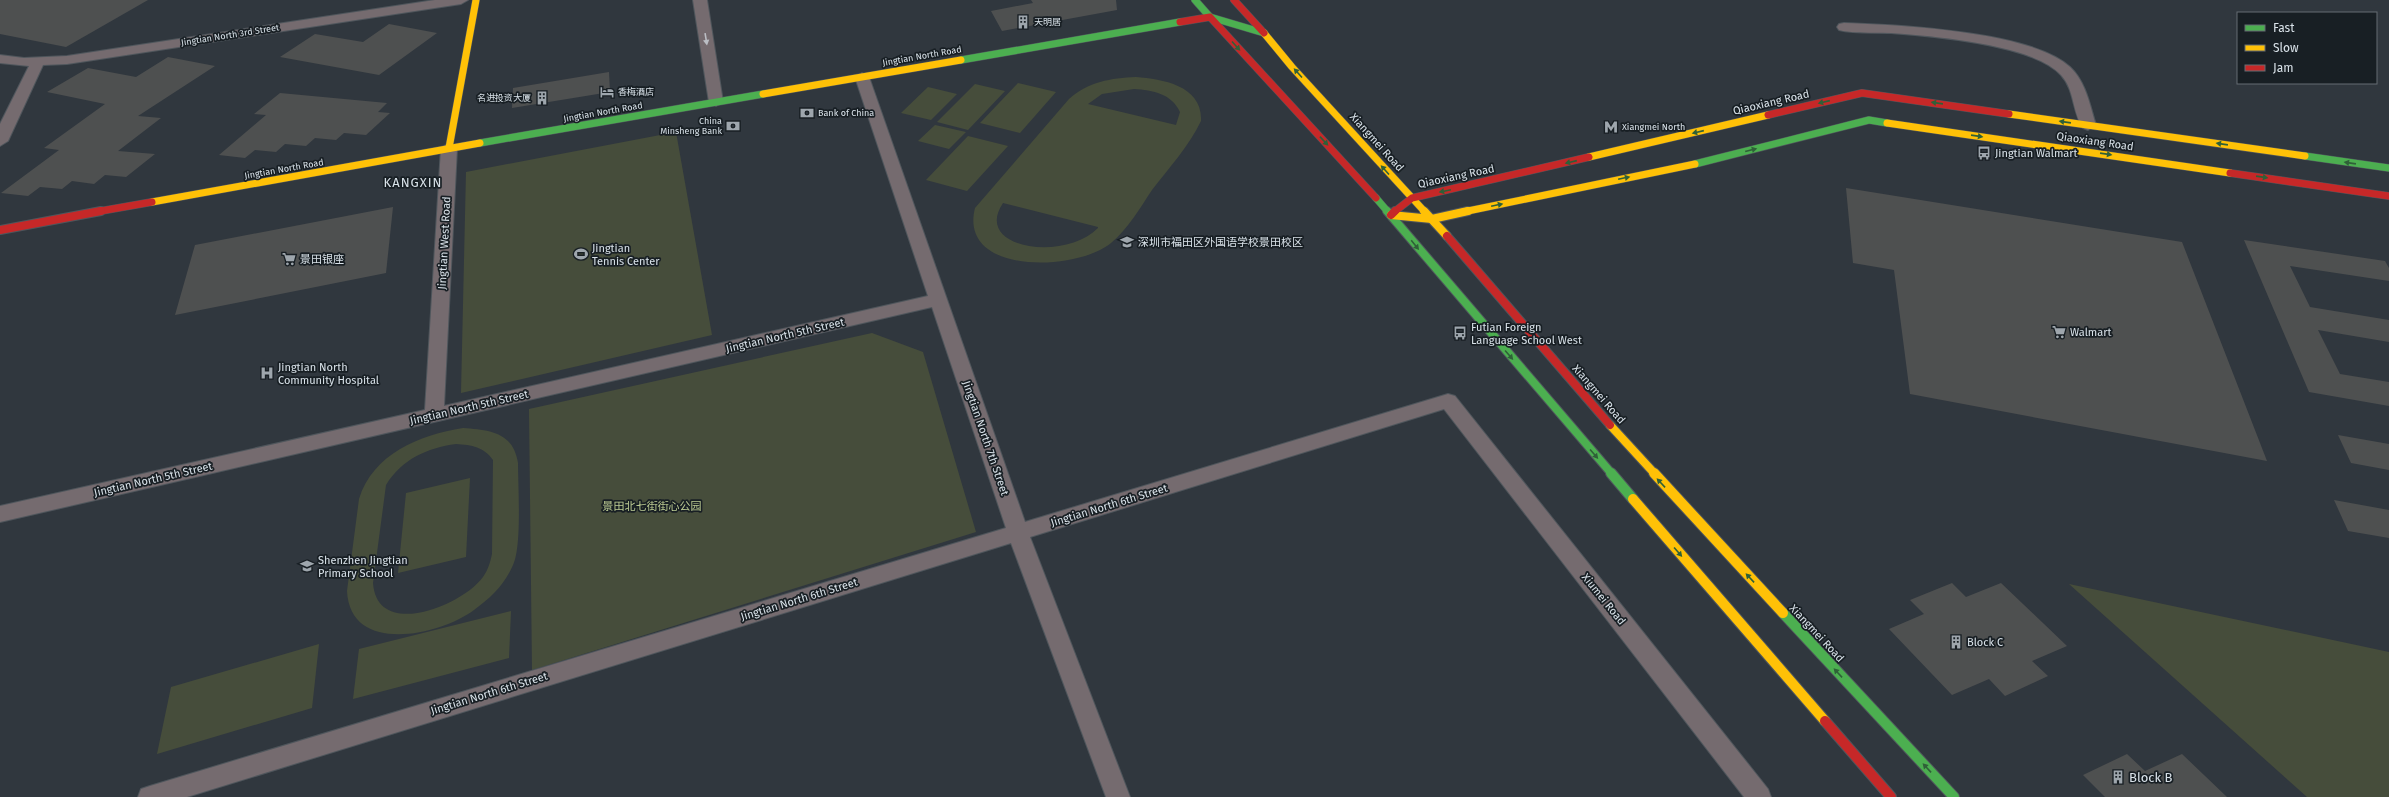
<svg xmlns="http://www.w3.org/2000/svg" width="2389" height="797" font-family="'Fira Sans','Noto Sans SC',sans-serif">
	<rect width="100%" height="100%" fill="#30373e"/>
	<g fill="#464d3b" fill-rule="evenodd">
		<path d="M1136 77C1163 79 1203 86 1201 121 1189 146 1169 168 1152 190 1140 208 1128 229 1111 243 1076 272 958 275 975 208L1069 99C1088 82 1111 78 1136 77ZM1134 89C1153 90 1172 94 1180 112L1176 125 1088 104 1102 94ZM1003 203 1098 227V228C1065 262 972 249 1003 203Z"/>
		<polygon points="1018,83 1056,92 1020,133 980,123"/>
		<polygon points="975,84 1005,91 968,130 937,122"/>
		<polygon points="928,87 957,94 931,120 901,113"/>
		<polygon points="935,125 966,132 949,149 918,141"/>
		<polygon points="676,132 712,335 461,393 466,172"/>
		<polygon points="968,136 1008,146 967,191 926,180"/>
		<polygon points="872,333 923,352 976,532 532,670 529,409"/>
		<path d="M463 428C490 430 513 432 518 463 518 486 522 546 513 565 505 584 491 598 474 610 439 636 350 655 347 591L359 499C373 454 419 435 463 428ZM456 444C472 445 484 447 493 460L492 554C490 563 488 570 483 577 462 606 377 640 373 583L386 485C402 459 427 448 456 444Z"/>
		<polygon points="470,478 466,557 398,573 406,493"/>
		<polygon points="2069,584 2389,652 2389,797 2307,797"/>
		<polygon points="511,611 509,658 353,699 359,649"/>
		<polygon points="319,644 312,708 157,754 171,687"/>
	</g>
	<g fill="#4e5050">
		<polygon points="0,0 148,0 66,47 0,34"/>
		<polygon points="1031,0 1116,0 1117,10 1002,31 991,11 1033,3"/>
		<polygon points="389,24 437,33 379,75 280,57 315,34 363,42"/>
		<polygon points="168,57 215,66 138,116 161,118 118,151 155,154 126,177 105,175 94,184 72,181 62,189 40,187 28,196 1,193 59,150 44,148 105,104 47,92 88,68 136,77"/>
		<polygon points="609,72 610,92 512,108 513,88"/>
		<polygon points="280,93 387,103 378,112 390,113 366,135 344,133 336,140 315,138 306,146 285,144 276,152 255,150 245,158 219,155 266,115 254,114"/>
		<polygon points="1846,188 2182,242 2267,461 1910,394 1894,270 1853,263"/>
		<polygon points="393,207 386,273 175,315 195,245"/>
		<polygon points="2244,240 2385,261 2389,268 2389,281 2290,266 2310,307 2389,320 2389,342 2318,330 2340,374 2389,382 2389,406 2309,392"/>
		<polygon points="2338,435 2389,444 2389,470 2351,463"/>
		<polygon points="2334,500 2389,510 2389,538 2348,531"/>
		<polygon points="1952,583 1966,597 2001,583 2067,646 2032,661 2048,676 2005,696 1989,679 1952,695 1889,629 1924,614 1910,600"/>
		<polygon points="2127,754 2145,771 2182,754 2227,797 2105,797 2083,775"/>
	</g>
	<g fill="none" stroke-linecap="round" stroke-linejoin="round">
		<g stroke="#4f565c" stroke-width="2">
			<g id="street">
				<polygon points="435,0 468,0 461,4 67,64 43,65 8,141 0,146 0,124 29,66 0,63 0,55 24,58 67,56"/>
				<polygon points="693,0 707,0 723,102 716,106 709,102"/>
				<path d="M1844 23C1898 25 2031 31 2070 67 2086 82 2090 106 2096 125L2088 130 2083 128C2072 112 2075 90 2061 75 2033 44 1932 36 1891 33 1874 32 1855 34 1839 30L1837 27 1839 24Z"/>
				<polygon points="862,73 869,77 1025,522 1448,394 1455,396 1768,789 1771,797 1744,797 1444,409 1030,537 1130,797 1106,797 1011,543 187,797 138,797 141,789 150,786 1006,528 932,307 0,522 0,506 425,410 441,148 449,143 457,148 444,406 928,296 855,77"/>
			</g>
		</g>
		<g stroke="#4f565c" stroke-width="8">
			<g id="fast-far2">
				<polyline points="1195,0 1210,17"/>
				<polyline points="1210,17 1264,33"/>
				<polyline points="961,60 1180,22"/>
				<polyline points="480,143 763,94"/>
				<polyline points="2305,156 2389,168"/>
				<polyline points="1695,164 1869,120 1887,123"/>
				<polyline points="1376,198 1388,212"/>
			</g>
		</g>
		<g stroke="#4f565c" stroke-width="10">
			<polyline id="fast-far1" points="1387,211 1612,474"/>
		</g>
		<g stroke="#4f565c" stroke-width="12">
			<g id="fast">
				<polyline points="1611,473 1633,499"/>
				<polyline points="1783,613 1954,797"/>
			</g>
		</g>
		<g stroke="#4f565c" stroke-width="8">
			<g id="slow-far2">
				<polyline points="1264,33 1292,67 1425,212"/>
				<polyline points="763,94 961,60"/>
				<polyline points="2009,114 2305,156"/>
				<polyline points="1887,123 2230,173"/>
				<polyline points="449,148 476,0"/>
				<polyline points="1589,157 1768,115"/>
				<polyline points="152,202 480,143"/>
				<polyline points="1463,212 1695,164"/>
			</g>
		</g>
		<g stroke="#4f565c" stroke-width="10">
			<g id="slow-far1">
				<polyline points="1424,211 1447,236"/>
				<polyline points="1391,215 1432,219 1468,211"/>
				<polyline points="1610,425 1655,474"/>
			</g>
		</g>
		<g stroke="#4f565c" stroke-width="12">
			<g id="slow">
				<polyline points="1654,473 1783,613"/>
				<polyline points="1633,499 1825,721"/>
			</g>
		</g>
		<g stroke="#4f565c" stroke-width="8">
			<g id="jam-far2">
				<polyline points="1234,0 1264,33"/>
				<polyline points="1180,22 1210,17 1376,198"/>
				<polyline points="1768,115 1862,93 2009,114"/>
				<polyline points="2230,173 2389,196"/>
				<polyline points="95,212 152,202"/>
				<polyline points="1394,212 1412,198 1589,157"/>
			</g>
		</g>
		<g stroke="#4f565c" stroke-width="10">
			<g id="jam-far1">
				<polyline points="1391,215 1395,211"/>
				<polyline points="0,230 101,211"/>
				<polyline points="1447,236 1610,425"/>
			</g>
		</g>
		<g stroke="#4f565c" stroke-width="12">
			<polyline id="jam" points="1825,721 1891,797"/>
		</g>
		<use href="#street" fill="#756b6f" fill-rule="evenodd"/>
		<use href="#fast-far2" stroke="#4caf50" stroke-width="7"/>
		<use href="#fast-far1" stroke="#4caf50" stroke-width="8"/>
		<use href="#fast" stroke="#4caf50" stroke-width="10"/>
		<use href="#slow-far2" stroke="#ffc107" stroke-width="7"/>
		<use href="#slow-far1" stroke="#ffc107" stroke-width="8"/>
		<use href="#slow" stroke="#ffc107" stroke-width="10"/>
		<use href="#jam-far2" stroke="#c62828" stroke-width="7"/>
		<use href="#jam-far1" stroke="#c62828" stroke-width="8"/>
		<use href="#jam" stroke="#c62828" stroke-width="10"/>
	</g>
	<defs><path id="oneway-solid" d="M-6-.8H1V-3.2L6.5 0L1 3.2V.8H-6Z"/></defs>
	<use fill="#bbbec4" href="#oneway-solid" transform="translate(706 39) rotate(81)"/>
	<g fill="#2f6038">
		<use href="#oneway-solid" transform="translate(1236 46) rotate(48)"/>
		<use href="#oneway-solid" transform="translate(1298 73) rotate(-132)"/>
		<use href="#oneway-solid" transform="translate(1824 102) rotate(167)"/>
		<use href="#oneway-solid" transform="translate(1937 103) rotate(-172)"/>
		<use href="#oneway-solid" transform="translate(2065 122) rotate(-172)"/>
		<use href="#oneway-solid" transform="translate(1698 132) rotate(167)"/>
		<use href="#oneway-solid" transform="translate(1977 136) rotate(8)"/>
		<use href="#oneway-solid" transform="translate(1324 141) rotate(47)"/>
		<use href="#oneway-solid" transform="translate(2222 144) rotate(-172)"/>
		<use href="#oneway-solid" transform="translate(1751 150) rotate(-14)"/>
		<use href="#oneway-solid" transform="translate(2106 154) rotate(8)"/>
		<use href="#oneway-solid" transform="translate(1571 162) rotate(167)"/>
		<use href="#oneway-solid" transform="translate(2350 163) rotate(-172)"/>
		<use href="#oneway-solid" transform="translate(1385 170) rotate(-132)"/>
		<use href="#oneway-solid" transform="translate(2262 177) rotate(8)"/>
		<use href="#oneway-solid" transform="translate(1624 178) rotate(-12)"/>
		<use href="#oneway-solid" transform="translate(1445 191) rotate(168)"/>
		<use href="#oneway-solid" transform="translate(1497 205) rotate(-12)"/>
		<use href="#oneway-solid" transform="translate(1415 245) rotate(51)"/>
		<use href="#oneway-solid" transform="translate(1509 355) rotate(49)"/>
		<use href="#oneway-solid" transform="translate(1594 454) rotate(49)"/>
		<use href="#oneway-solid" transform="translate(1661 483) rotate(-133)"/>
		<use href="#oneway-solid" transform="translate(1678 552) rotate(49)"/>
		<use href="#oneway-solid" transform="translate(1750 578) rotate(-133)"/>
		<use href="#oneway-solid" transform="translate(1838 673) rotate(-133)"/>
		<use href="#oneway-solid" transform="translate(1927 768) rotate(-133)"/>
	</g>
	<defs>
		<g id="building-bare" transform="scale(1.08)"><path d="M-4-6H4V6H1V3H-1V6H-4ZM-2.5-4.3h1.7v1.8h-1.7ZM.8-4.3h1.7v1.8H.8ZM-2.5-1h1.7V.8h-1.7ZM.8-1h1.7V.8H.8Z" fill="#9ea6ad" stroke="#181f24" stroke-width="2.5" paint-order="stroke"/></g>
		<g id="hotel-bare" transform="scale(1.08)"><path d="M-6-4.5h1.5V1H6V5H4.5V3h-9V5H-6ZM-4 0a1.8 1.8 0 1 1 3.6 0ZM.5 0V-2.5h3Q6-2.5 6 0Z" fill="#9ea6ad" stroke="#181f24" stroke-width="2.5" paint-order="stroke"/></g>
		<g id="bank-bare" transform="scale(1.08)"><path d="M-6-4H6V4H-6ZM0-2.3a2.3 2.3 0 1 0 0 4.6a2.3 2.3 0 1 0 0-4.6Z" fill="#9ea6ad" stroke="#181f24" stroke-width="2.5" paint-order="stroke"/></g>
		<g id="metro-bare" transform="scale(1.08)"><path d="M-5.5 5V-5H-3L0 0L3-5H5.5V5H3V-.5L0 4L-3-.5V5Z" fill="#9ea6ad" stroke="#181f24" stroke-width="2.5" paint-order="stroke"/></g>
		<g id="bus-bare" transform="scale(1.08)"><path d="M-5-6H5V4H4V6H2V4H-2V6H-4V4H-5ZM-3.5-4V0h7V-4ZM-3.5 1.2v1.5H-2V1.2ZM2 1.2v1.5H3.5V1.2Z" fill="#9ea6ad" stroke="#181f24" stroke-width="2.5" paint-order="stroke"/></g>
		<g id="school-bare" transform="scale(1.08)"><path d="M0-5L7-2L0 1L-7-2ZM-4 1L0 2.5L4 1V4Q0 6-4 4Z" fill="#9ea6ad" stroke="#181f24" stroke-width="2.5" paint-order="stroke"/></g>
		<g id="stadium-bare" transform="scale(1.08)"><path d="M0-5a6.5 5 0 1 0 0 10a6.5 5 0 1 0 0-10ZM-3.5-1.8h7v3.6h-7Z" fill="#9ea6ad" stroke="#181f24" stroke-width="2.5" paint-order="stroke"/></g>
		<g id="supermarket-bare" transform="scale(1.08)"><path d="M-6-5.5h2.5l.6 2H6L4.5 2H-2.5L-4.4-4H-6ZM-1.5 3.2a1.3 1.3 0 1 0 .1 0ZM3 3.2a1.3 1.3 0 1 0 .1 0Z" fill="#9ea6ad" stroke="#181f24" stroke-width="2.5" paint-order="stroke"/></g>
		<g id="hospital-bare" transform="scale(1.08)"><path d="M-5-5h3v3.5h4V-5h3V5h-3V1.5h-4V5h-3Z" fill="#9ea6ad" stroke="#181f24" stroke-width="2.5" paint-order="stroke"/></g>
	</defs>
	<g fill-rule="evenodd">
		<use href="#building-bare" x="1023" y="22"/>
		<use href="#hotel-bare" x="607" y="92"/>
		<use href="#building-bare" x="542" y="98"/>
		<use href="#bank-bare" x="807" y="113"/>
		<use href="#bank-bare" x="733" y="126"/>
		<use href="#metro-bare" x="1611" y="127"/>
		<use href="#bus-bare" x="1984" y="153"/>
		<use href="#school-bare" x="1127" y="242"/>
		<use href="#stadium-bare" x="581" y="254"/>
		<use href="#supermarket-bare" x="289" y="259"/>
		<use href="#supermarket-bare" x="2059" y="332"/>
		<use href="#bus-bare" x="1460" y="333"/>
		<use href="#hospital-bare" x="267" y="373"/>
		<use href="#school-bare" x="307" y="566"/>
		<use href="#building-bare" x="1956" y="642"/>
		<use href="#building-bare" x="2118" y="777"/>
	</g>
	<g text-anchor="middle" stroke-width="3.5" stroke-linejoin="round" paint-order="stroke">
		<g font-size="9" fill="#d9e2e9" stroke="#181f24" text-anchor="start">
			<text x="1034" y="25">天明居</text>
			<text x="618" y="95">香梅酒店</text>
			<text x="531" y="101" text-anchor="end">名进投资大厦</text>
			<text x="818" y="116">Bank of China</text>
			<text x="722" y="124" text-anchor="end">China<tspan x="722" dy="10">Minsheng Bank</tspan></text>
			<text x="1622" y="130">Xiangmei North</text>
		</g>
		<g font-size="9" fill="#d9e2e9" stroke="#181f24">
			<text transform="translate(230 35) rotate(-9)" y="3">Jingtian North 3rd Street</text>
			<text transform="translate(922 56) rotate(-10)" y="3">Jingtian North Road</text>
			<text transform="translate(603 112) rotate(-10)" y="3">Jingtian North Road</text>
			<text transform="translate(284 169) rotate(-10)" y="3">Jingtian North Road</text>
		</g>
		<g font-size="11" fill="#d9e2e9" stroke="#181f24">
			<text transform="translate(1771 102) rotate(-13)" y="4">Qiaoxiang Road</text>
			<text transform="translate(2095 141) rotate(8)" y="4">Qiaoxiang Road</text>
			<text transform="translate(1377 142) rotate(48)" y="4">Xiangmei Road</text>
			<text transform="translate(1456 176) rotate(-12)" y="4">Qiaoxiang Road</text>
			<text transform="translate(444 243) rotate(-87)" y="4">Jingtian West Road</text>
			<text transform="translate(785 335) rotate(-13)" y="4">Jingtian North 5th Street</text>
			<text transform="translate(1599 394) rotate(49)" y="4">Xiangmei Road</text>
			<text transform="translate(469 407) rotate(-13)" y="4">Jingtian North 5th Street</text>
			<text transform="translate(986 438) rotate(71)" y="4">Jingtian North 7th Street</text>
			<text transform="translate(153 479) rotate(-13)" y="4">Jingtian North 5th Street</text>
			<text transform="translate(1109 505) rotate(-17)" y="4">Jingtian North 6th Street</text>
			<text transform="translate(799 599) rotate(-17)" y="4">Jingtian North 6th Street</text>
			<text transform="translate(1604 599) rotate(51)" y="4">Xiumei Road</text>
			<text transform="translate(1817 633) rotate(47)" y="4">Xiangmei Road</text>
			<text transform="translate(489 693) rotate(-17)" y="4">Jingtian North 6th Street</text>
		</g>
		<g font-size="11" fill="#d9e2e9" stroke="#181f24" text-anchor="start">
			<text x="1995" y="157">Jingtian Walmart</text>
			<text x="1138" y="246">深圳市福田区外国语学校景田校区</text>
			<text x="592" y="252">Jingtian<tspan x="592" dy="13">Tennis Center</tspan></text>
			<text x="300" y="263">景田银座</text>
			<text x="1471" y="331">Futian Foreign<tspan x="1471" dy="13">Language School West</tspan></text>
			<text x="2070" y="336">Walmart</text>
			<text x="278" y="371">Jingtian North<tspan x="278" dy="13">Community Hospital</tspan></text>
			<text x="318" y="564">Shenzhen Jingtian<tspan x="318" dy="13">Primary School</tspan></text>
			<text x="1967" y="646">Block C</text>
		</g>
		<g font-size="11" fill="#bccb92" stroke="#181f24">
			<text x="652" y="510">景田北七街街心公园</text>
		</g>
		<g font-size="13" letter-spacing="1" fill="#d9e2e9" stroke="#181f24">
			<text x="413" y="187">KANGXIN</text>
		</g>
		<g font-size="13" fill="#d9e2e9" stroke="#181f24" text-anchor="start">
			<text x="2129" y="782">Block B</text>
		</g>
	</g>
	<rect x="2237" y="12" width="140" height="72" fill="#181f24" stroke="#656d73"/>
	<rect x="2245" y="25" width="20" height="6" fill="#4caf50" stroke="#656d73"/>
	<text x="2273" y="32" font-size="12" fill="#d9e2e9">Fast</text>
	<rect x="2245" y="45" width="20" height="6" fill="#ffc107" stroke="#656d73"/>
	<text x="2273" y="52" font-size="12" fill="#d9e2e9">Slow</text>
	<rect x="2245" y="65" width="20" height="6" fill="#c62828" stroke="#656d73"/>
	<text x="2273" y="72" font-size="12" fill="#d9e2e9">Jam</text>
</svg>
